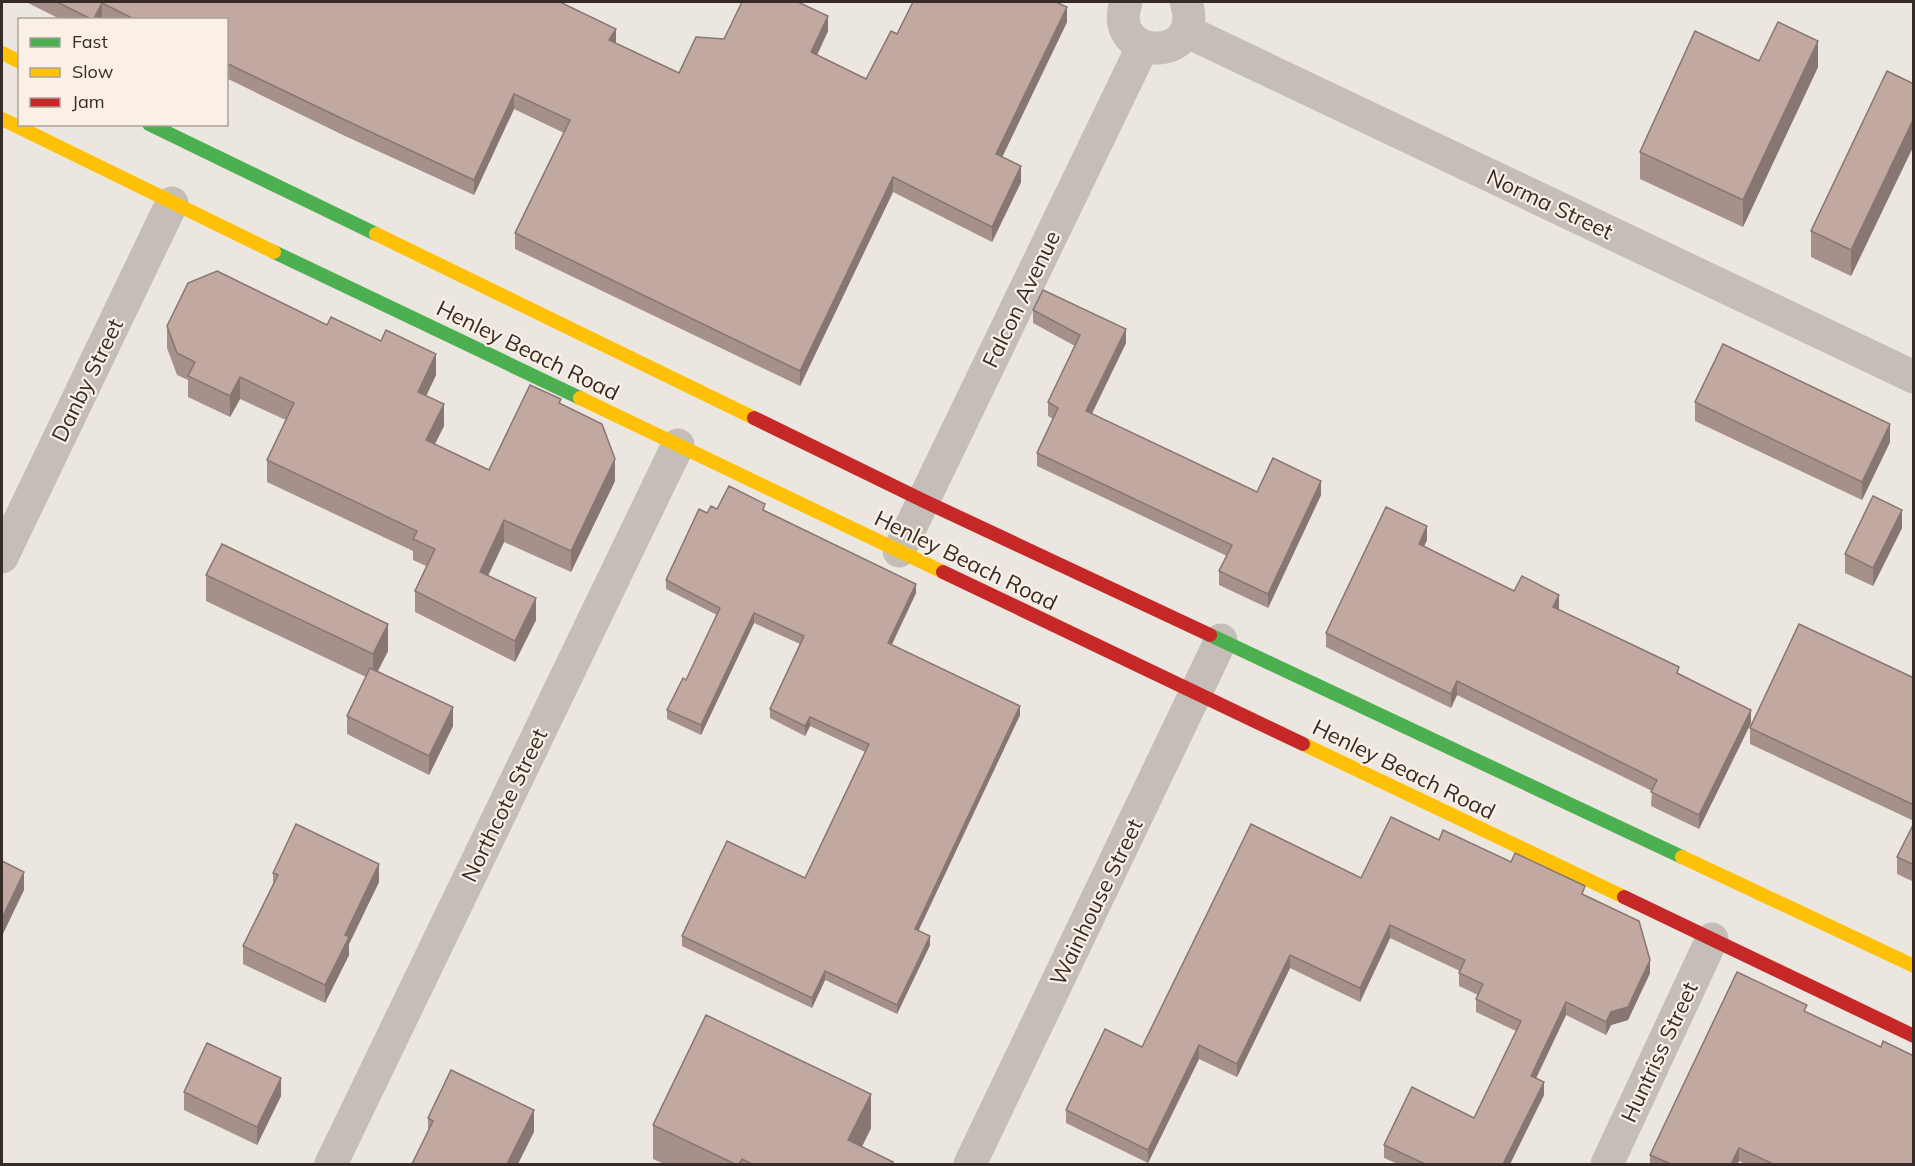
<svg xmlns="http://www.w3.org/2000/svg" width="1915" height="1166" font-family="Mulish,sans-serif">
	<rect width="100%" height="100%" fill="#ece6e0"/>
	<g fill="none" stroke-linecap="round" stroke-linejoin="round">
		<g stroke="#c5beb8" stroke-width="33">
			<path d="M1126 2C1106 63 1207 64 1186 2"/>
			<polyline points="1186,31 1914,377"/>
			<polyline points="899,551 1143,46"/>
			<polyline points="2,557 172,203"/>
			<polyline points="331,1164 678,445"/>
			<polyline points="970,1164 1221,640"/>
			<polyline points="1607,1164 1712,939"/>
		</g>
		<g stroke="#4caf50" stroke-width="14">
			<polyline points="149,124 376,234"/>
			<polyline points="274,252 580,398"/>
			<polyline points="1210,635 1682,857"/>
		</g>
		<g stroke="#ffc107" stroke-width="14">
			<polyline points="2,53 20,62"/>
			<polyline points="2,119 274,252"/>
			<polyline points="376,234 754,418"/>
			<polyline points="580,398 943,572"/>
			<polyline points="1303,744 1624,897"/>
			<polyline points="1682,857 1914,966"/>
		</g>
		<g stroke="#c62828" stroke-width="14">
			<polyline points="754,418 924,501 1210,635"/>
			<polyline points="943,572 1303,744"/>
			<polyline points="1624,897 1914,1036"/>
		</g>
	</g>
	<g fill="#a6918a">
		<polygon points="26,2 560,2 616,43 679,73 724,39 828,31 817,55 866,79 897,34 1067,22 1002,157 1021,182 992,242 893,192 800,386 515,249 515,233 564,133 514,109 474,195 345,136 226,78 226,20 105,20 102,18 101,20 62,20"/>
		<polygon points="1759,61 1818,67 1743,227 1640,179 1640,152"/>
		<polygon points="1914,84 1914,145 1851,276 1811,257 1811,231"/>
		<polygon points="1033,310 1126,343 1092,414 1257,492 1321,495 1268,608 1219,585 1219,571 1227,556 1037,466 1037,453 1053,419 1048,416 1048,402 1075,346 1033,323"/>
		<polygon points="327,325 436,375 426,396 444,426 435,444 489,470 561,404 615,481 571,572 504,542 488,575 536,620 515,662 415,612 415,591 426,566 413,560 413,551 267,482 267,460 286,420 240,399 230,417 188,397 188,380 177,375 167,348 167,326"/>
		<polygon points="1695,402 1890,442 1862,500 1695,421"/>
		<polygon points="717,509 765,511 916,593 891,645 1020,715 918,930 930,945 897,1014 825,980 812,1008 682,946 682,936 805,878 865,752 810,726 805,736 770,718 770,709 800,644 754,623 701,735 667,719 667,710 686,680 717,615 666,589 666,580 707,513"/>
		<polygon points="1902,528 1873,586 1845,573 1845,554"/>
		<polygon points="1427,540 1424,546 1514,591 1559,608 1559,610 1679,675 1751,723 1699,829 1651,806 1652,791 1457,695 1451,708 1326,647 1326,633"/>
		<polygon points="206,575 388,651 378,671 453,726 429,775 347,734 347,716 366,677 206,601"/>
		<polygon points="1914,678 1914,821 1750,744 1750,728"/>
		<polygon points="1914,823 1914,882 1897,874 1897,857"/>
		<polygon points="1439,840 1511,862 1585,896 1650,973 1628,1020 1611,1025 1606,1035 1566,1015 1536,1078 1544,1095 1510,1164 1398,1164 1384,1158 1384,1145 1474,1118 1516,1031 1476,1012 1476,999 1478,995 1459,986 1459,973 1460,971 1390,938 1360,1002 1290,968 1237,1077 1199,1059 1148,1163 1066,1123 1066,1110 1142,1047 1361,878"/>
		<polygon points="273,873 379,882 349,944 349,955 325,1003 243,964 243,946 273,884"/>
		<polygon points="1807,1012 1914,1164 1745,1164 1739,1161 1737,1164 1650,1164 1650,1155"/>
		<polygon points="184,1092 281,1096 257,1145 184,1110"/>
		<polygon points="428,1118 534,1132 428,1131"/>
		<polygon points="653,1125 871,1128 862,1147 893,1164 664,1164 653,1159"/>
	</g>
	<g fill="#877671">
		<polygon points="102,3 102,18 101,20 94,20"/>
		<polygon points="1067,7 1067,22 996,170 996,154"/>
		<polygon points="828,16 828,31 811,68 811,52"/>
		<polygon points="616,29 616,44 609,40"/>
		<polygon points="1818,41 1818,67 1743,227 1743,200"/>
		<polygon points="514,94 514,109 474,195 474,180"/>
		<polygon points="1914,118 1914,145 1851,276 1851,250"/>
		<polygon points="1021,166 1021,182 992,242 992,227"/>
		<polygon points="893,177 893,192 800,386 800,371"/>
		<polygon points="1126,329 1126,343 1086,425 1086,411"/>
		<polygon points="436,354 436,375 418,413 418,392"/>
		<polygon points="240,377 240,399 230,417 230,396"/>
		<polygon points="444,404 444,426 426,461 426,440"/>
		<polygon points="1890,424 1890,442 1862,500 1862,482"/>
		<polygon points="615,459 615,481 571,572 571,551"/>
		<polygon points="1321,481 1321,495 1268,608 1268,594"/>
		<polygon points="1902,510 1902,528 1873,586 1873,568"/>
		<polygon points="504,520 504,542 480,593 480,572"/>
		<polygon points="1427,526 1427,540 1419,557 1419,544"/>
		<polygon points="916,584 916,593 888,653 888,643"/>
		<polygon points="1559,595 1559,608 1553,621 1553,607"/>
		<polygon points="536,598 536,620 515,662 515,641"/>
		<polygon points="754,613 754,623 701,735 701,725"/>
		<polygon points="388,624 388,651 373,680 373,654"/>
		<polygon points="1457,681 1457,695 1451,708 1451,694"/>
		<polygon points="1020,706 1020,715 915,938 915,929"/>
		<polygon points="453,707 453,726 429,775 429,756"/>
		<polygon points="1751,710 1751,723 1699,829 1699,815"/>
		<polygon points="810,717 810,726 805,736 805,726"/>
		<polygon points="379,864 379,882 349,944 349,955 325,1003 325,985 345,935"/>
		<polygon points="24,872 24,890 2,936 2,918"/>
		<polygon points="1390,925 1390,938 1360,1002 1360,988"/>
		<polygon points="930,936 930,945 897,1014 897,1005"/>
		<polygon points="1290,955 1290,968 1237,1077 1237,1064"/>
		<polygon points="1650,960 1650,973 1628,1020 1611,1025 1606,1035 1606,1022 1611,1012"/>
		<polygon points="825,971 825,980 812,1008 812,998"/>
		<polygon points="1566,1002 1566,1015 1531,1089 1531,1076"/>
		<polygon points="1199,1045 1199,1059 1148,1163 1148,1150"/>
		<polygon points="281,1078 281,1096 257,1145 257,1127"/>
		<polygon points="1544,1082 1544,1095 1510,1164 1503,1164"/>
		<polygon points="871,1094 871,1128 853,1164 848,1140"/>
		<polygon points="534,1110 534,1132 518,1164 507,1164"/>
		<polygon points="1739,1148 1739,1161 1737,1164 1731,1164"/>
	</g>
	<g fill="#c1a9a1" stroke="#877671" stroke-width="1.5">
		<polygon points="57,2 560,2 616,29 609,40 679,73 696,37 724,39 742,2 798,2 828,16 811,52 866,79 891,31 897,34 913,2 1056,2 1067,7 996,154 1021,166 992,227 893,177 800,371 515,233 570,120 514,94 474,180 345,120 226,63 226,20 136,20 102,3 93,20"/>
		<polygon points="1778,22 1818,41 1743,200 1640,152 1695,31 1759,61"/>
		<polygon points="1887,71 1914,84 1914,118 1851,250 1811,231"/>
		<polygon points="217,271 327,325 331,317 381,341 386,330 436,354 418,392 444,404 426,440 489,470 530,385 561,399 559,403 602,424 615,459 571,551 504,520 480,572 536,598 515,641 415,591 435,549 413,539 417,531 267,460 294,403 240,377 230,396 188,376 195,362 177,353 167,326 188,283"/>
		<polygon points="1043,290 1126,329 1086,411 1257,492 1273,458 1321,481 1268,594 1219,571 1232,545 1037,453 1058,408 1048,402 1080,335 1033,310"/>
		<polygon points="1723,344 1890,424 1862,482 1695,402"/>
		<polygon points="729,486 765,504 763,510 916,584 888,643 1020,706 915,929 930,936 897,1005 825,971 812,998 682,936 727,841 805,878 869,744 810,717 805,726 770,709 804,636 754,613 701,725 667,710 683,678 686,680 720,608 666,580 699,509 707,513 711,506 717,509"/>
		<polygon points="1873,496 1902,510 1873,568 1845,554"/>
		<polygon points="1386,507 1427,526 1419,544 1514,591 1522,576 1559,595 1553,607 1679,667 1677,673 1751,710 1699,815 1651,792 1657,780 1457,681 1451,694 1326,633"/>
		<polygon points="222,544 388,624 373,654 206,575"/>
		<polygon points="1799,624 1914,678 1914,805 1750,728"/>
		<polygon points="370,668 453,707 429,756 347,716"/>
		<polygon points="1391,817 1439,840 1443,830 1511,862 1515,853 1585,886 1582,894 1639,921 1650,960 1628,1007 1611,1012 1606,1022 1566,1002 1531,1076 1544,1082 1503,1164 1425,1164 1384,1145 1412,1087 1474,1118 1521,1021 1476,999 1483,984 1459,973 1465,960 1390,925 1360,988 1290,955 1237,1064 1199,1045 1148,1150 1066,1110 1105,1029 1142,1047 1251,824 1361,878"/>
		<polygon points="1914,823 1914,865 1897,857"/>
		<polygon points="296,824 379,864 345,935 349,937 325,985 243,946 278,875 273,873"/>
		<polygon points="2,861 24,872 2,918"/>
		<polygon points="1737,972 1807,1005 1804,1011 1881,1047 1883,1041 1914,1056 1914,1164 1773,1164 1739,1148 1731,1164 1671,1164 1650,1155"/>
		<polygon points="706,1015 871,1094 848,1140 893,1162 891,1164 752,1164 742,1159 739,1164 735,1164 653,1125"/>
		<polygon points="207,1043 281,1078 257,1127 184,1092"/>
		<polygon points="451,1070 534,1110 507,1164 412,1164 433,1121 428,1118"/>
	</g>
	<g text-anchor="middle" stroke-width="4.5" stroke-linejoin="round" paint-order="stroke">
		<g font-size="22" fill="#362b27" stroke="#faf0e6">
			<text transform="translate(1550 204) rotate(25)" y="8">Norma Street</text>
			<text transform="translate(1021 299) rotate(-64)" y="8">Falcon Avenue</text>
			<text transform="translate(528 350) rotate(26)" y="8">Henley Beach Road</text>
			<text transform="translate(87 380) rotate(-64)" y="8">Danby Street</text>
			<text transform="translate(966 560) rotate(26)" y="8">Henley Beach Road</text>
			<text transform="translate(1404 769) rotate(26)" y="8">Henley Beach Road</text>
			<text transform="translate(504 805) rotate(-64)" y="8">Northcote Street</text>
			<text transform="translate(1096 902) rotate(-64)" y="8">Wainhouse Street</text>
			<text transform="translate(1659 1052) rotate(-65)" y="8">Huntriss Street</text>
		</g>
	</g>
	<rect width="1915" height="1166" fill="none" stroke="#362b27" stroke-width="6"/>
	<rect x="18" y="18" width="210" height="108" fill="#faf0e6" stroke="#aca19a" stroke-width="1.5"/>
	<rect x="30" y="38" width="30" height="9" fill="#4caf50" stroke="#aca19a" stroke-width="1.5"/>
	<text x="72" y="48" font-size="18" fill="#362b27">Fast</text>
	<rect x="30" y="68" width="30" height="9" fill="#ffc107" stroke="#aca19a" stroke-width="1.5"/>
	<text x="72" y="78" font-size="18" fill="#362b27">Slow</text>
	<rect x="30" y="98" width="30" height="9" fill="#c62828" stroke="#aca19a" stroke-width="1.5"/>
	<text x="72" y="108" font-size="18" fill="#362b27">Jam</text>
</svg>
